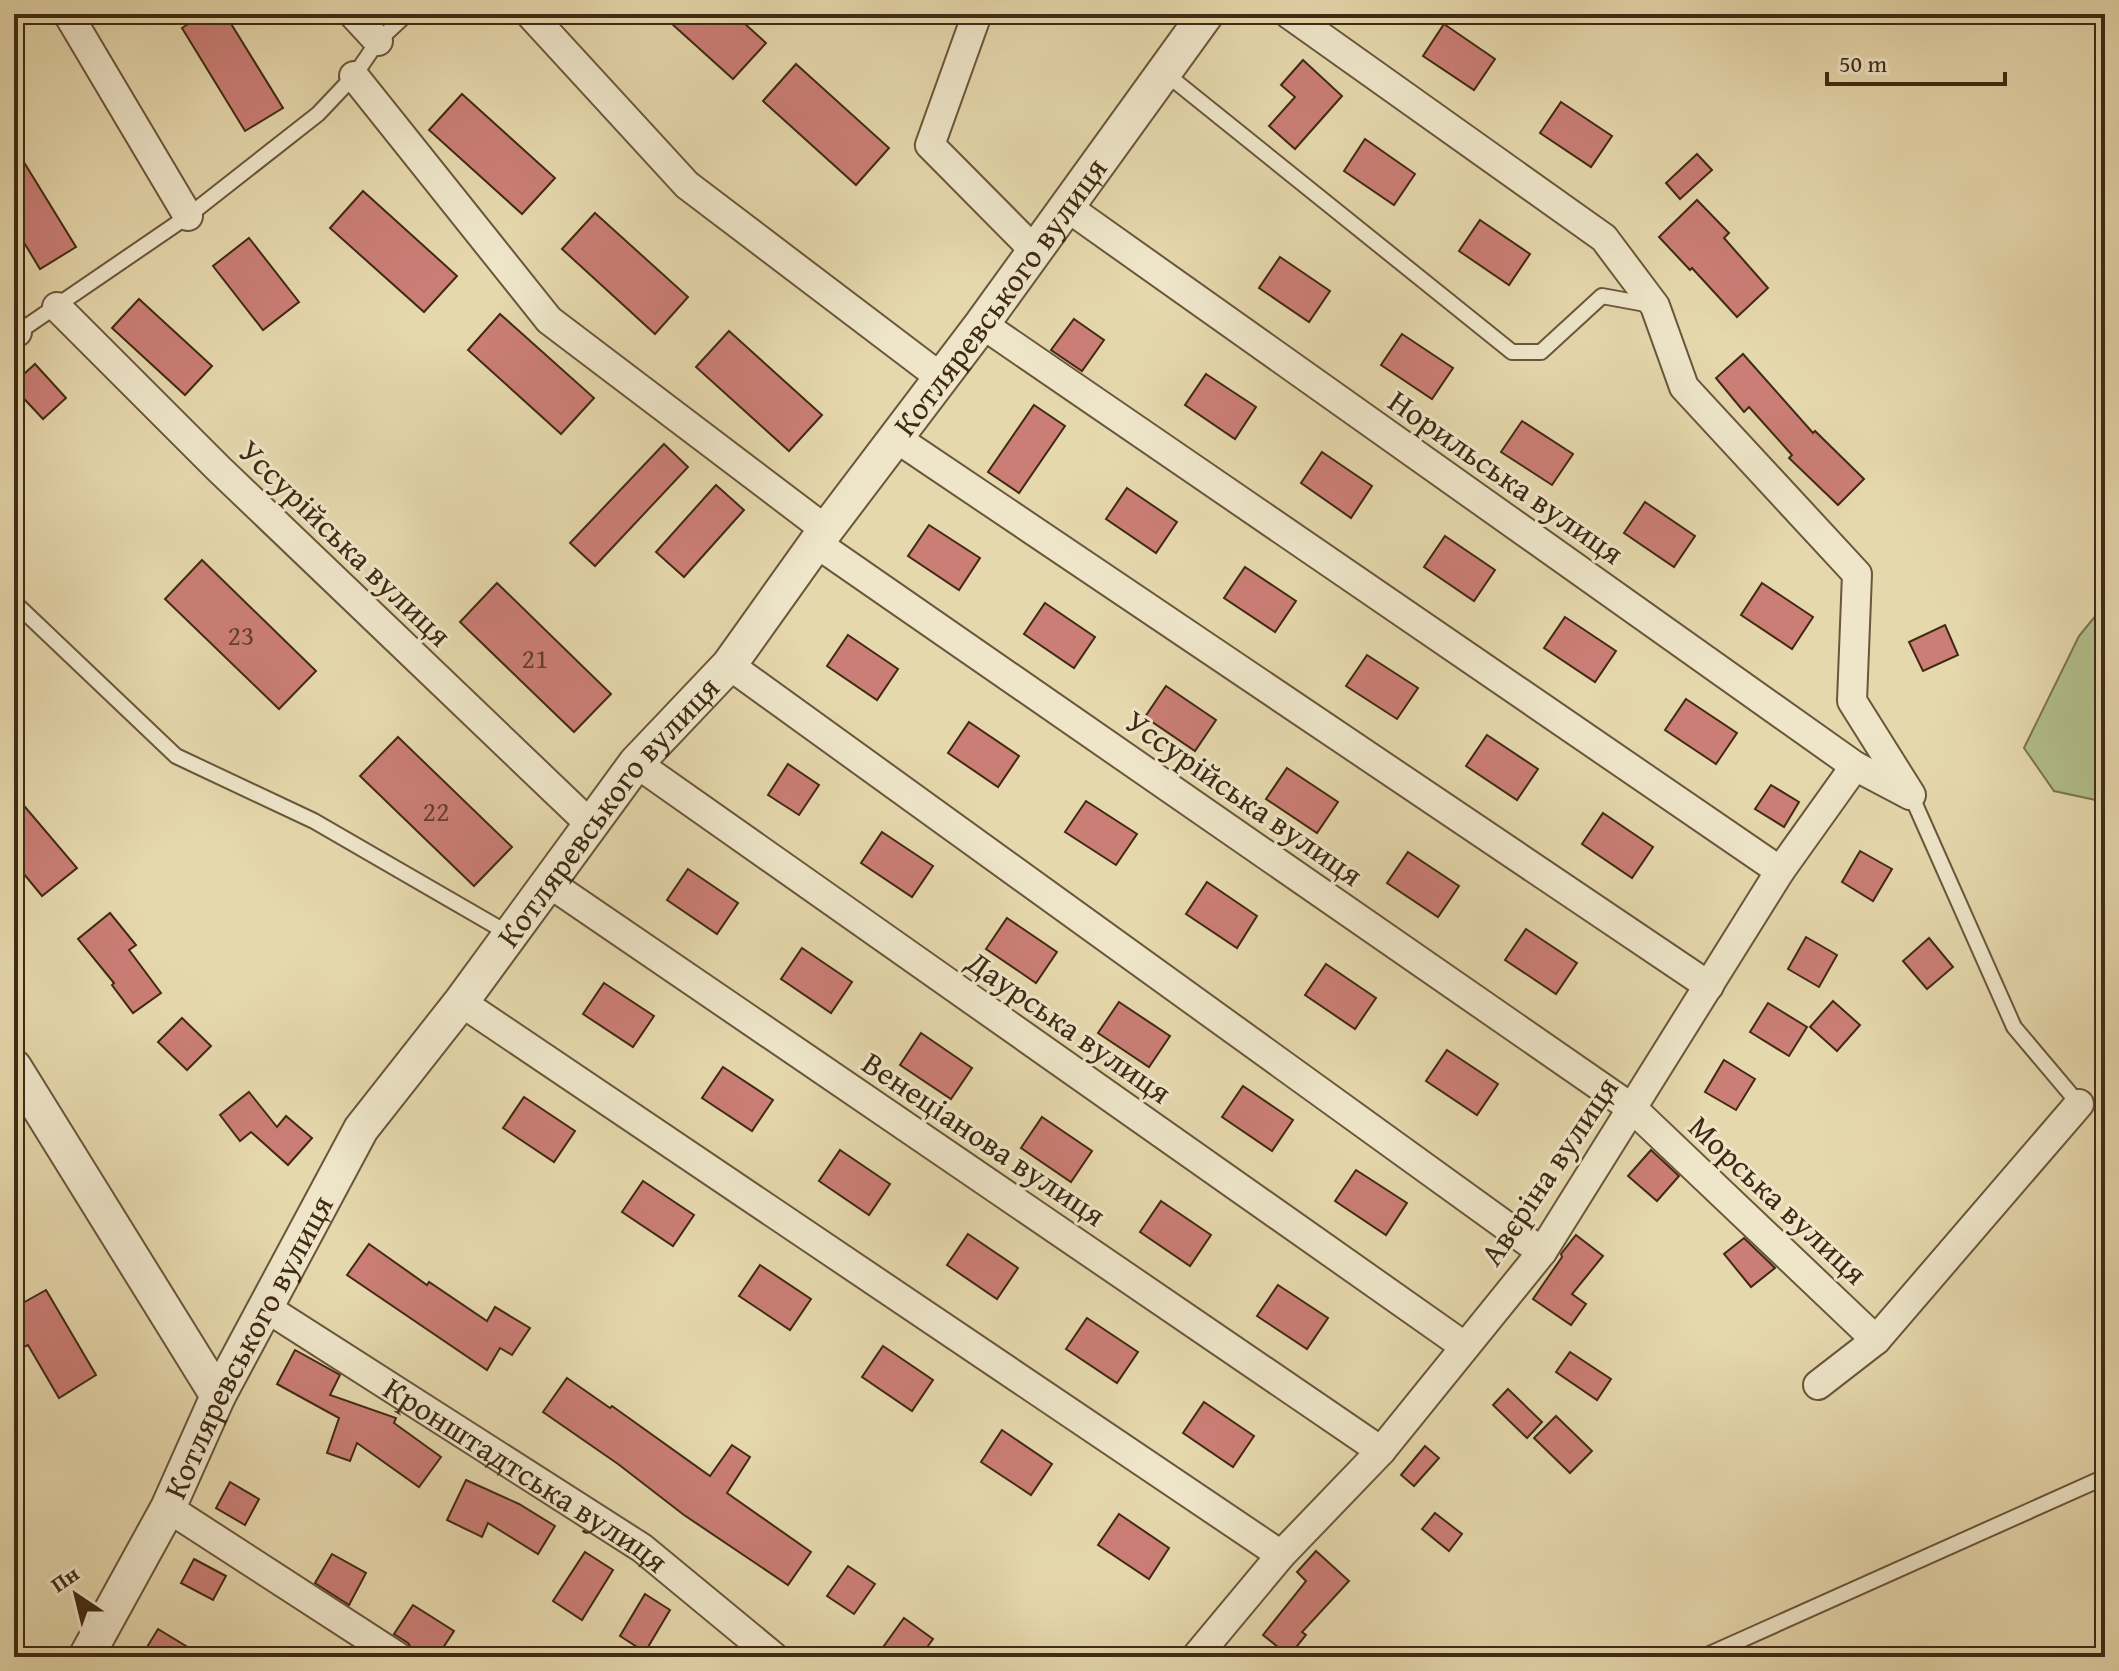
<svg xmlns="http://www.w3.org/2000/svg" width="2119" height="1671" font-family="'Gentium Book Plus',serif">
	<rect width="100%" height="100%" fill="#e6d8ad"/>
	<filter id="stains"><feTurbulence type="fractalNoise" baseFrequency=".0025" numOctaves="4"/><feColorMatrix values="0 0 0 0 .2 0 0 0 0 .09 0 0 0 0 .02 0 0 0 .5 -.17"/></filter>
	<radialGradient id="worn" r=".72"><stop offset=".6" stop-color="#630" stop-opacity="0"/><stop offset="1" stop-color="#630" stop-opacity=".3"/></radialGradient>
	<polygon fill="#b2bf8c" stroke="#797450" stroke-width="2" points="2105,604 2105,802 2054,791 2024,748 2079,636"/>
	<g fill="#cb7e76" stroke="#402a13" stroke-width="2">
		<polygon points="204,14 225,14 283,108 245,131 182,28"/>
		<polygon points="661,14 734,14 766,43 733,79"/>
		<polygon points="1444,24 1495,59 1474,90 1423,56"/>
		<polygon points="1303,60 1342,96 1295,149 1269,126 1295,97 1281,85"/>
		<polygon points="796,64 889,148 856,185 763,101"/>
		<polygon points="462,94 555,178 522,214 429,130"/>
		<polygon points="1561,102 1612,136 1591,167 1540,133"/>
		<polygon points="1365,139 1415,174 1394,205 1344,171"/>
		<polygon points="14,146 76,247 40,269 14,226"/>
		<polygon points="1697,154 1712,170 1680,199 1666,183"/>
		<polygon points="363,191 457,276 424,312 330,228"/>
		<polygon points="1697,200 1729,233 1724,238 1768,288 1737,317 1692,268 1690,270 1659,237"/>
		<polygon points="595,213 688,297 655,334 562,249"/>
		<polygon points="1480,220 1530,254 1509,285 1459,251"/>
		<polygon points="249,238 299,302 263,330 213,266"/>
		<polygon points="1280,257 1330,291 1309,322 1259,288"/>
		<polygon points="139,299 212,366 185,395 112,328"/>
		<polygon points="500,314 594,398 561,434 468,350"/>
		<polygon points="1074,319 1104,340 1082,371 1051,350"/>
		<polygon points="729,331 822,415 789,451 696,367"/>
		<polygon points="1402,334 1453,368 1432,399 1381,365"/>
		<polygon points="1743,354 1813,433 1815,431 1864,479 1838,505 1789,458 1792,455 1749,407 1744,412 1716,378"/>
		<polygon points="35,364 66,398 43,419 14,388 14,383"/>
		<polygon points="1206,374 1256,407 1235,439 1185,405"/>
		<polygon points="1034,405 1065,426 1019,493 988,472"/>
		<polygon points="1522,421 1573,454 1552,485 1501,452"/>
		<polygon points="664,444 688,467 595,566 570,543"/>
		<polygon points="1322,452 1372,486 1351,518 1301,483"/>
		<polygon points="716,485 744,510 684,577 656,552"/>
		<polygon points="1127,488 1177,522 1156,553 1106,519"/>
		<polygon points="1645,502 1695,536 1674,567 1624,533"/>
		<polygon points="929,525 980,558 959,590 908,556"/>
		<polygon points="1445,536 1495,570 1474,601 1424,567"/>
		<polygon points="202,560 316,671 279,709 165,599"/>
		<polygon points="1245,567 1296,601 1275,632 1224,598"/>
		<polygon points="497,583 611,694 574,732 460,622"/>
		<polygon points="1762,583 1813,617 1792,649 1741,615"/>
		<polygon points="1045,603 1095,637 1074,668 1024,634"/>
		<polygon points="1565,617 1616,651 1595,682 1544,648"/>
		<polygon points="1945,625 1958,655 1923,671 1909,642"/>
		<polygon points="848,635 898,669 877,700 827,666"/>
		<polygon points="1367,655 1418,688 1397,719 1346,686"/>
		<polygon points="1166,686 1216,720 1195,751 1145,717"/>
		<polygon points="1686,699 1737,733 1716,764 1665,730"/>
		<polygon points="969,722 1019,756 998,787 948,753"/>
		<polygon points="1487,735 1538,769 1517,800 1466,766"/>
		<polygon points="398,737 512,847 474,886 360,776"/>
		<polygon points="788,764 819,785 799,815 768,795"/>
		<polygon points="1287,768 1338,802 1317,833 1266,799"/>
		<polygon points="1771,785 1799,802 1784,827 1755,809"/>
		<polygon points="14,794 77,868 42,896 14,862"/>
		<polygon points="1086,801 1137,834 1116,865 1065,832"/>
		<polygon points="1603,813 1653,847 1632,878 1582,844"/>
		<polygon points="882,832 933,866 912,897 861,863"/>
		<polygon points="1860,851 1892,869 1873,901 1842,882"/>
		<polygon points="1408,852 1459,886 1438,917 1387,883"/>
		<polygon points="688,869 738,903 717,934 667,900"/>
		<polygon points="1207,882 1257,916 1237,948 1186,914"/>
		<polygon points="110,913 136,945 129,950 161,993 133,1013 112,985 114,983 78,939"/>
		<polygon points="1007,918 1057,952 1036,983 986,949"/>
		<polygon points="1526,929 1577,963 1556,994 1505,960"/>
		<polygon points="1806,937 1837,955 1819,987 1788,969"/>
		<polygon points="1929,938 1953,967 1927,989 1903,961"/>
		<polygon points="802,948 852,982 831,1013 781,979"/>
		<polygon points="1326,964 1376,998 1355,1029 1305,995"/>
		<polygon points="604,983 654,1016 633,1047 583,1014"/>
		<polygon points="1833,1001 1860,1025 1837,1051 1810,1027"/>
		<polygon points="1119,1002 1170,1036 1149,1067 1098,1033"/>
		<polygon points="1768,1003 1807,1027 1789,1056 1750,1032"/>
		<polygon points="182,1018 211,1046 187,1070 158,1042"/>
		<polygon points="921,1033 972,1068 951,1099 900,1065"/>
		<polygon points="1447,1050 1498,1084 1477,1115 1426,1081"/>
		<polygon points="1724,1060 1755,1079 1736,1110 1705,1092"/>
		<polygon points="723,1067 773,1100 752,1131 702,1098"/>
		<polygon points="1243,1086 1293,1120 1272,1151 1222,1117"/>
		<polygon points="249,1092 277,1127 286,1116 312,1138 288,1165 251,1132 240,1141 220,1115"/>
		<polygon points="524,1097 575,1131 554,1162 503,1128"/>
		<polygon points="1042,1117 1092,1151 1071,1182 1021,1148"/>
		<polygon points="840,1150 890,1184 869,1215 819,1181"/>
		<polygon points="1651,1150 1679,1176 1657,1201 1628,1176"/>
		<polygon points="1356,1170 1407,1203 1386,1235 1335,1201"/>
		<polygon points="643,1181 694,1215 673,1246 622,1212"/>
		<polygon points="1161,1201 1211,1235 1190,1266 1140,1232"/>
		<polygon points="968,1234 1018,1268 997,1299 947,1265"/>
		<polygon points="1576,1235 1603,1256 1572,1294 1586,1304 1571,1325 1533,1299 1562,1257 1561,1254"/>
		<polygon points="1744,1238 1775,1268 1751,1287 1724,1254"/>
		<polygon points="369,1244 427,1285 429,1282 487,1321 495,1307 530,1328 512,1355 500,1348 487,1370 347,1275"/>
		<polygon points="760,1265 811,1299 790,1330 739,1296"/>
		<polygon points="1278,1285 1328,1318 1307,1349 1257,1316"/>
		<polygon points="46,1290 96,1375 59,1398 28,1345 24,1347 14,1328 14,1308"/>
		<polygon points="1087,1318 1138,1352 1117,1383 1066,1349"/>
		<polygon points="883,1346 933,1380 912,1411 862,1377"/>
		<polygon points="295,1350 340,1375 330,1395 396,1418 394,1423 441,1457 419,1487 357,1443 350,1461 327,1453 339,1418 277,1384"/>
		<polygon points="1570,1352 1611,1379 1597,1400 1556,1372"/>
		<polygon points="567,1378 610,1408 612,1406 710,1476 732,1445 750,1457 727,1493 811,1552 788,1585 684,1515 618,1464 543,1412"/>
		<polygon points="1508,1389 1542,1422 1527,1438 1493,1405"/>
		<polygon points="1204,1402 1254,1436 1233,1467 1183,1433"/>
		<polygon points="1556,1416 1592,1451 1570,1473 1534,1438"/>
		<polygon points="1002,1430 1052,1464 1031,1495 981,1462"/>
		<polygon points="1425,1446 1439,1458 1414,1486 1401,1475"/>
		<polygon points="466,1480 519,1504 555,1526 538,1554 488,1523 482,1537 447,1520"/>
		<polygon points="230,1482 259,1499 245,1525 216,1508"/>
		<polygon points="1435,1513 1462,1534 1449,1551 1422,1529"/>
		<polygon points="1119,1514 1169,1548 1149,1579 1098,1545"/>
		<polygon points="1316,1551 1349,1581 1302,1632 1306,1635 1289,1656 1263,1635 1306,1581 1297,1572"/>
		<polygon points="585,1552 613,1570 582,1620 553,1601"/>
		<polygon points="332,1554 366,1573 349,1605 315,1583"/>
		<polygon points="194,1559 226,1576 213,1600 181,1583"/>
		<polygon points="848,1566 875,1584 854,1614 827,1596"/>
		<polygon points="645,1594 670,1610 645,1652 620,1636"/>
		<polygon points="413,1605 454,1631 437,1657 417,1657 408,1643 394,1634"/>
		<polygon points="904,1618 933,1639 920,1657 876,1657"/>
		<polygon points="158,1629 204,1657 141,1657"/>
	</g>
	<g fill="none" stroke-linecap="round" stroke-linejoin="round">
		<g stroke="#6a563a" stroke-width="18">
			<g id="service">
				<polyline points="1165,73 1512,352 1541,352 1602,296 1651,305"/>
				<polyline points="14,335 188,216 318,114 354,76 378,41 407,14"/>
				<polyline points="14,602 176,756 314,821 511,935"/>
				<polyline points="1911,795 2014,1027 2079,1104"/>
				<polyline points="1703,1657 2105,1477"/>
			</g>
		</g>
		<g stroke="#6a563a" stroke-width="32">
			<g id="minor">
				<polyline points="68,14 188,216"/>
				<polyline points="353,14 378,41"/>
				<polyline points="530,14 687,185 940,377"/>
				<polyline points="977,14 930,145 1035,251"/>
				<polyline points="1289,14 1604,238 1655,306 1684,387 1857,574 1852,701 1911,795"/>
				<polyline points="354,76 549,320 826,530"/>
				<polyline points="1067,207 1855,766 1910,795"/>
				<polyline points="57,307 219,469 590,824"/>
				<polyline points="982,324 1780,871"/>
				<polyline points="14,327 17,332"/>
				<polyline points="896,438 1709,986"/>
				<polyline points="816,543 1633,1109 1876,1340"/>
				<polyline points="729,665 1542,1252"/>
				<polyline points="636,763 1464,1346"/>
				<polyline points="549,883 1381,1451"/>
				<polyline points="461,1002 1281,1555"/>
				<path id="s1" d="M265 1307 642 1548 774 1657"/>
				<polyline points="1818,1385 1876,1340 2079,1104"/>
				<polyline points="168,1508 398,1657"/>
				<polyline points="1196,1657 1281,1555 1381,1451 1542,1252 1780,871 1855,766"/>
			</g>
		</g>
		<g stroke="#6a563a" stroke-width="38">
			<g id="tertiary">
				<polyline points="14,1067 218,1396"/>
				<path id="s2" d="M86 1657 168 1508 218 1396 361 1129 461 1002 636 763 729 665 816 543 982 324 1206 14"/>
			</g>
		</g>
		<polyline stroke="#402a13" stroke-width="4" stroke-dasharray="6 4" stroke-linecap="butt" points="2096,1119 2105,1128"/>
		<use href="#service" stroke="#efe6ca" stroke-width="14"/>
		<use href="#minor" stroke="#efe6ca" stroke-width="28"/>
		<use href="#tertiary" stroke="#efe6ca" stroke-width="34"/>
	</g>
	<g text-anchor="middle" stroke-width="6" stroke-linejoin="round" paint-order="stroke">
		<g font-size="28" fill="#633f2c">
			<text x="241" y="645">23</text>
			<text x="535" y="668">21</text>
			<text x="436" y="821">22</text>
		</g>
		<g font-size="32" fill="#402a13" stroke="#efe6ca">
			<text dy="11" stroke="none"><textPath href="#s2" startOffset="1646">Котляревського вулиця</textPath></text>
			<text transform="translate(1506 477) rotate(35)" y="11">Норильська вулиця</text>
			<text transform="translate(345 543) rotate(44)" y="11">Уссурійська вулиця</text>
			<text transform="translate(1244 798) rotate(35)" y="11">Уссурійська вулиця</text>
			<text dy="11" stroke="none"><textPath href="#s2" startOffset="998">Котляревського вулиця</textPath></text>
			<text transform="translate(1069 1027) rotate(35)" y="11">Даурська вулиця</text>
			<text transform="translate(984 1139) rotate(34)" y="11">Венеціанова вулиця</text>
			<text transform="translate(1549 1171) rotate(-56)" y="11">Авєріна вулиця</text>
			<text transform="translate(1778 1200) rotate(43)" y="11">Морська вулиця</text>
			<text dy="11" stroke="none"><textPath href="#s2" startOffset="350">Котляревського вулиця</textPath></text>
			<text dy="11" stroke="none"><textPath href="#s1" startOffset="310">Кронштадтська вулиця</textPath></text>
		</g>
	</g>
	<rect width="2119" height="1671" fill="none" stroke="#e6d8ad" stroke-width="48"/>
	<rect x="16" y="16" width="2087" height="1639" fill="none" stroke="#402a13" stroke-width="4"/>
	<rect x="24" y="24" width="2071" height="1623" fill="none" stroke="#402a13" stroke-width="2"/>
	<g transform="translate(76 1595) rotate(325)" stroke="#efe6ca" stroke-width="6" paint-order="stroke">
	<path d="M0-6L14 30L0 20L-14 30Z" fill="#402a13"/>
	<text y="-12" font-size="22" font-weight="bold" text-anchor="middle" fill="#402a13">Пн</text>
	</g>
	<path d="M1827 72v12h178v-12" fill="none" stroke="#402a13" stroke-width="4"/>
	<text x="1839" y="72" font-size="24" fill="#402a13" stroke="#efe6ca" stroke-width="6" paint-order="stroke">50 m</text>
	<rect width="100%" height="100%" filter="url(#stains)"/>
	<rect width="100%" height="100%" fill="url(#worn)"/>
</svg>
